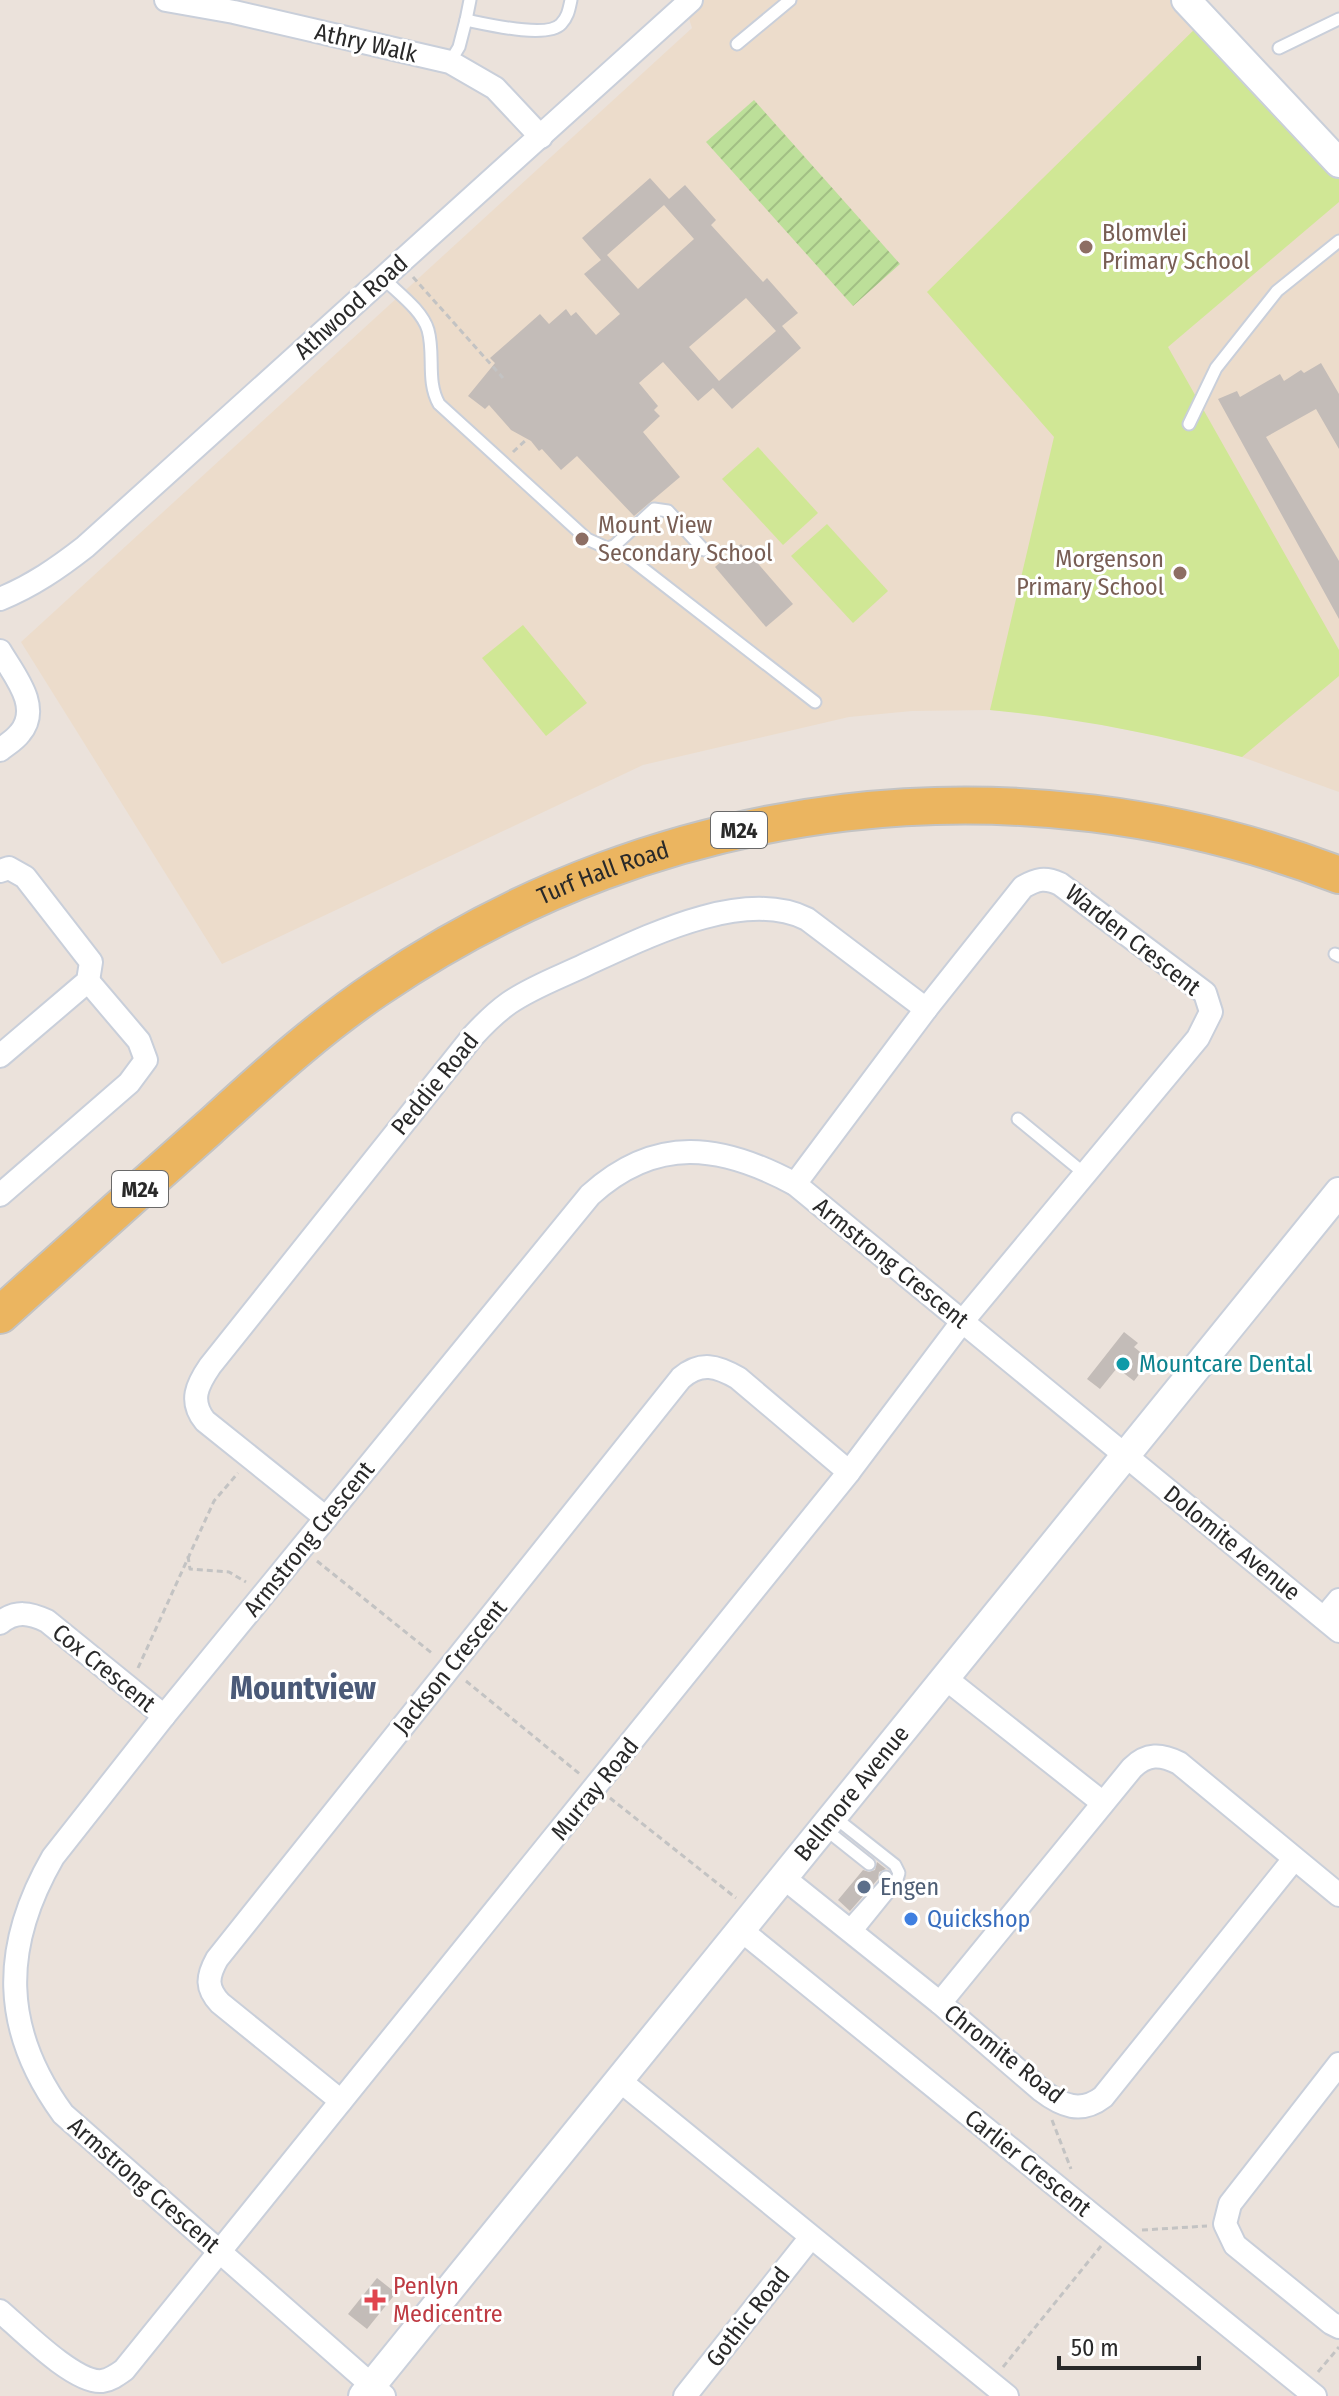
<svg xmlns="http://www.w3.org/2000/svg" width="1339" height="2396" font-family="'Fira Sans Condensed',sans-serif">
	<defs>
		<pattern id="garden-furrows" width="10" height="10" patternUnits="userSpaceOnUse" patternTransform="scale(2)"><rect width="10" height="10" fill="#bcdf99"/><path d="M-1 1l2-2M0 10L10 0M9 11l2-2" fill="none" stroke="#a2bf84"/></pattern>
	</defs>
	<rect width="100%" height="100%" fill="#ebe2db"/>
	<polygon fill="#ecdccb" points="691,0 1186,0 1339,163 1339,792 1242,757 1175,739 1057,716 990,710 912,711 849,717 643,765 222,964 21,642 692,28 685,6"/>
	<polygon fill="url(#garden-furrows)" points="754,100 900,264 853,306 706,142"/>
	<g fill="#d0e795">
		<path d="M1204 20 1339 163V202L1168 347 1339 650V676L1242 757C1159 734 1076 718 990 710L1054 437 927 292Z"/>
		<polygon points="758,447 818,513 783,545 722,479"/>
		<polygon points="827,524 888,591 853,623 791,556"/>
		<polygon points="523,625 587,703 546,736 482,658"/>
	</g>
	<g fill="#c3bcb8" fill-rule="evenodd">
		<path d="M650 178 669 199 685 185 716 220 711 225 763 282 767 278 798 313 782 326 801 348 732 409 713 388 698 401 663 362 639 383 658 406 654 410 660 416 643 432 680 477 634 516 577 456 561 470 542 449 539 451 531 441 511 430 489 405 485 409 468 396 495 363 490 358 540 314 549 324 566 309 571 316 576 312 596 335 620 314 584 274 601 260 582 238ZM664 205 694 239 638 289 607 255ZM746 298 776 331 719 381 689 347Z"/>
		<polygon points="1321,363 1339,394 1339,449 1316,409 1266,437 1339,561 1339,619 1218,399 1237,391 1240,397 1280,374 1284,381 1301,370 1304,373"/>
		<polygon points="741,544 793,604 766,627 715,567"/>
		<polygon points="1124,1332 1138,1343 1134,1347 1150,1360 1134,1381 1117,1368 1100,1389 1087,1379"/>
		<polygon points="877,1862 886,1869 879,1872 878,1879 850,1911 838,1900 863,1870 869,1872 875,1870"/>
		<polygon points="377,2278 396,2293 367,2329 348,2314"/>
	</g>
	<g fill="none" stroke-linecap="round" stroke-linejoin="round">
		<g stroke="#c9cfda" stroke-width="15">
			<g id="service">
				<polyline points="466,20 470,0"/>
				<polyline points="737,44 790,0"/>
				<polyline points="1279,48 1339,19"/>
				<path d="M450 62 459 47 466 20C486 24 547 39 561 24 568 17 569 9 571 0"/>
				<path d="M383 278C398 293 422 310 428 330 435 355 426 381 439 404L587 539 607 548 614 546 654 509 668 511 704 550"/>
				<polyline points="1189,424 1216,368 1277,291 1339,241"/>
				<polyline points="614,546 815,702"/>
				<polyline points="1335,954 1339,956"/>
				<polyline points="1018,1119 1085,1174"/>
				<polyline points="833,1816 895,1865 899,1873 896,1883 854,1935"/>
				<polyline points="825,1829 869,1864"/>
				<polyline points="846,1928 888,1881 886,1877"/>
			</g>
		</g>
		<g stroke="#c9cfda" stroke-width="26">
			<g id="minor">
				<polyline points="166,0 234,12 450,62 495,88 541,137"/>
				<path d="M0 599C32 586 58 568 85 547L691 0"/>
				<path d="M0 651C14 675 42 707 20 733 15 740 6 745 0 750"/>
				<polyline points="0,871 9,868 25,877 91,962 88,981 0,1056"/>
				<polyline points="0,1195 129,1083 146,1060 139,1041 88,981"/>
				<path d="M326 1518 205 1421C189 1401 197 1385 210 1366L473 1036C484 1024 495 1013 509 1003 532 987 560 977 585 965 644 938 743 887 807 919L926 1009"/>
				<polyline points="1324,1618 1339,1600"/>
				<path d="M0 1623C16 1610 30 1613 47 1621L164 1716"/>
				<polyline points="945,1678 1103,1803"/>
				<path d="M784 1878 940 2003 1041 2090C1062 2106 1081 2114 1103 2097L1294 1859"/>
				<polyline points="741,1930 1315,2396"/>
				<path d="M940 2003 1132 1768C1147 1753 1161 1754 1179 1763L1339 1895"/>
				<polyline points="1339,2064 1230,2204 1225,2224 1235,2245 1331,2323 1339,2327"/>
				<polyline points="619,2080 1007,2396"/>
				<path d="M341 2101 220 2003C206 1988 207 1977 217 1959L681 1378C701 1361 717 1366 738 1378L849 1472"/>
				<path d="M0 2311C21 2329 75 2384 102 2381 110 2380 117 2375 124 2370L849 1472 962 1322 1198 1038 1211 1012 1205 993 1060 884C1045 877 1037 879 1023 887L926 1009 795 1184"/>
				<path d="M384 2396 63 2114C1 2029 1 1947 53 1857L164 1716 590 1195C656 1135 721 1144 795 1184L1339 1631"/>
				<polyline points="685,2396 811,2237"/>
			</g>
		</g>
		<g stroke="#c9cfda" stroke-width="32">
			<g id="tertiary">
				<polyline points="1186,0 1339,163"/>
				<path id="s1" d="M363 2396 1339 1192"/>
			</g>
		</g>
		<g stroke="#c3c3c3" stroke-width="40">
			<g id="primary">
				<path id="s2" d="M0 1315C70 1252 139 1190 209 1128 263 1079 317 1029 378 988 662 794 1018 752 1339 875"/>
			</g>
		</g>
		<g stroke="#c3c3c3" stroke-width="3" stroke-dasharray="6 4" stroke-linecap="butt">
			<polyline points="413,277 503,378"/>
			<polyline points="513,452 526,440"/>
			<polyline points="188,1556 190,1569 229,1572 246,1582"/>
			<polyline points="317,1561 433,1654"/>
			<polyline points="138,1668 214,1501 238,1473"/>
			<polyline points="466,1681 581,1775"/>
			<polyline points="610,1798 736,1898"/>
			<polyline points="1052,2120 1071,2169"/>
			<polyline points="1142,2230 1207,2226"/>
			<polyline points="1003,2367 1101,2246"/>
			<polyline points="1318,2372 1339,2347"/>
		</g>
		<use href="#service" stroke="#fff" stroke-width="11"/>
		<use href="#minor" stroke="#fff" stroke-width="22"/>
		<use href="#tertiary" stroke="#fff" stroke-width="28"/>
		<use href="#primary" stroke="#ebb560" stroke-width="36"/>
	</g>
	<g fill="#8d6e63" stroke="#fff" stroke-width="3">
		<circle cx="1086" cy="247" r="8"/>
		<circle cx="582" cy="539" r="8"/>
		<circle cx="1180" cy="573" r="8"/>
	</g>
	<circle fill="#0f9aa8" stroke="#fff" stroke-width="3" cx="1123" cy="1364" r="8"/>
	<circle fill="#5c6f8a" stroke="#fff" stroke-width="3" cx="864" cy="1887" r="8"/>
	<circle fill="#3f7fe0" stroke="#fff" stroke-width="3" cx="911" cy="1919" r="8"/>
	<path fill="#e0444e" stroke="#fff" stroke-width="3" d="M371 2288h8v8h8v8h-8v8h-8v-8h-8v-8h8z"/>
	<g text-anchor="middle" stroke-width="6" stroke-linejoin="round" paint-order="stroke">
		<g fill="#fff" stroke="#696969" stroke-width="2">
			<rect x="711" y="812" width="56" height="36" rx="6"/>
			<rect x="112" y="1171" width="56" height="36" rx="6"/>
		</g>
		<g font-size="22" font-weight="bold" fill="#292929">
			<text x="739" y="838">M24</text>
			<text x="140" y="1197">M24</text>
		</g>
		<g font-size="24" fill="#292929" stroke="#fff">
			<text transform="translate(366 43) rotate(13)" y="8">Athry Walk</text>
			<text transform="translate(351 307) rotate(-42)" y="8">Athwood Road</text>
			<text dy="8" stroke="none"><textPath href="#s2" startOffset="754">Turf Hall Road</textPath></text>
			<text transform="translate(1133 940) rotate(38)" y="8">Warden Crescent</text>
			<text transform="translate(435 1084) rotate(-51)" y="8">Peddie Road</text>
			<text transform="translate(891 1263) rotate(39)" y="8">Armstrong Crescent</text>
			<text transform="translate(309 1539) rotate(-51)" y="8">Armstrong Crescent</text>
			<text transform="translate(1232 1543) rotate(39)" y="8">Dolomite Avenue</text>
			<text transform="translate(450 1667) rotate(-51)" y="8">Jackson Crescent</text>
			<text transform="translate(104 1668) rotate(39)" y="8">Cox Crescent</text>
			<text transform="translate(595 1789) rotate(-51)" y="8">Murray Road</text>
			<text dy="8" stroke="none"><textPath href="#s1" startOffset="776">Bellmore Avenue</textPath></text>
			<text transform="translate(1004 2054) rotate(38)" y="8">Chromite Road</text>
			<text transform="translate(1028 2163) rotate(39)" y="8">Carlier Crescent</text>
			<text transform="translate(144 2185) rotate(41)" y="8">Armstrong Crescent</text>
			<text transform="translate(748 2317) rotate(-52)" y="8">Gothic Road</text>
		</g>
		<g font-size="24" fill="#785e54" stroke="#fff" text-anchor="start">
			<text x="1102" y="241">Blomvlei<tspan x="1102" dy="28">Primary School</tspan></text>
			<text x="598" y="533">Mount View<tspan x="598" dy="28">Secondary School</tspan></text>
			<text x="1164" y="567" text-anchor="end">Morgenson<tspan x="1164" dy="28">Primary School</tspan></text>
		</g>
		<g font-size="24" fill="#0d838f" stroke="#fff" text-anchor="start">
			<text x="1139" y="1372">Mountcare Dental</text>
		</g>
		<g font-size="24" fill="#4e5e75" stroke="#fff" text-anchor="start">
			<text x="880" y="1895">Engen</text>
		</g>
		<g font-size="24" fill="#366cbe" stroke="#fff" text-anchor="start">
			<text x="927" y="1927">Quickshop</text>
		</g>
		<g font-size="24" fill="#be3a42" stroke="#fff" text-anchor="start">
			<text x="393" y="2294">Penlyn<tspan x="393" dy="28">Medicentre</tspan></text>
		</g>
		<g font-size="32" font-weight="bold" fill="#4b5a78" stroke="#fff">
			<text x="303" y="1699">Mountview</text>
		</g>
	</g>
	<path d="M1059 2356v12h140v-12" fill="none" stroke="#292929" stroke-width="4"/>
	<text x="1071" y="2356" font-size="24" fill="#292929" stroke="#ffffff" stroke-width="6" paint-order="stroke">50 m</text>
</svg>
